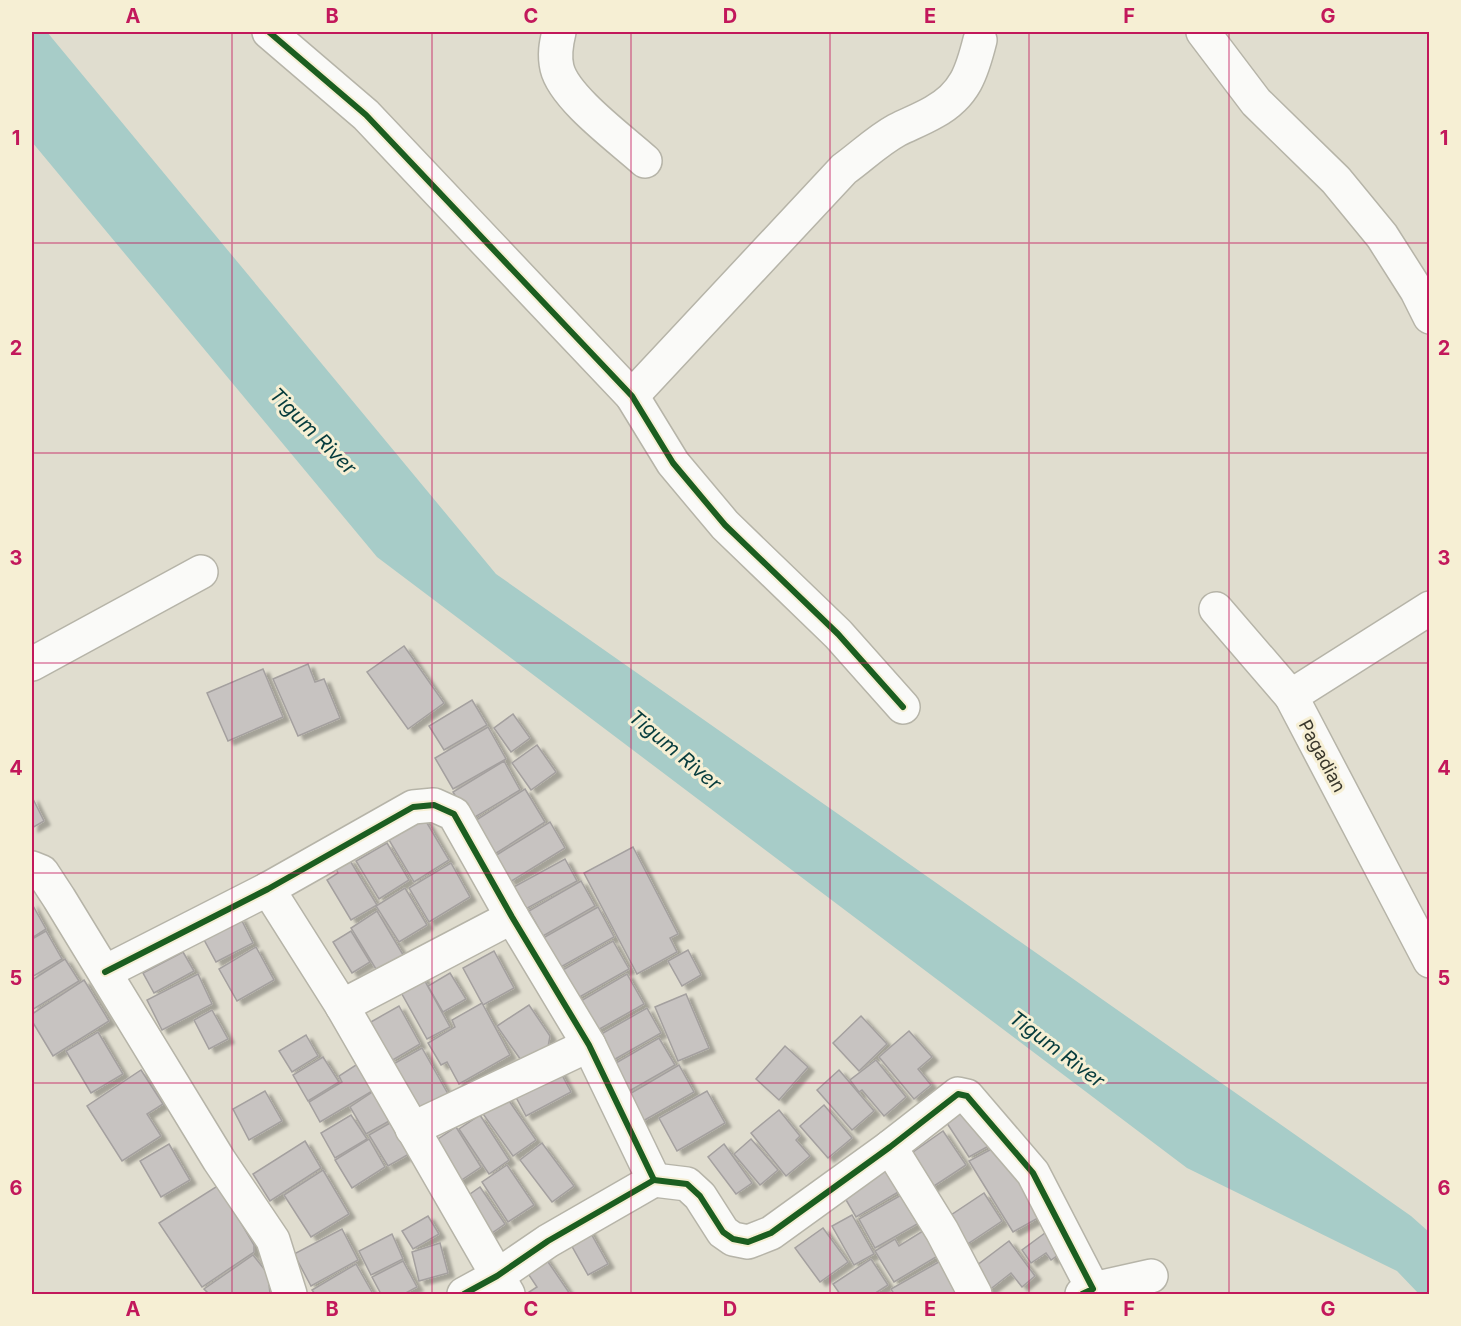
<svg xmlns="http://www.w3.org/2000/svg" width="1461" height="1326" font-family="Inter,sans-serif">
	<defs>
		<filter id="shadow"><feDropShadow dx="6" dy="4" stdDeviation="1.5" flood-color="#0004"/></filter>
	</defs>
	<rect width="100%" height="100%" fill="#e0ddcf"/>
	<polygon fill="#a7ccc8" points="32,32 47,32 496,574 1411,1216 1429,1232 1429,1294 1419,1294 1397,1271 1187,1168 377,557 32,142"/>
	<g fill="#c7c3c1" stroke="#a4a09f" stroke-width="1.5" filter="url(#shadow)">
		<polygon points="404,646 444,703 408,729 367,672"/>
		<polygon points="308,664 315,682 324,679 340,718 298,736 273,679"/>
		<polygon points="263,669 283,717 228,741 207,693"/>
		<polygon points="472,700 487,725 444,750 429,726"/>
		<polygon points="513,714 530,738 511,752 494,728"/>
		<polygon points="488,727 506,759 453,789 435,758"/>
		<polygon points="537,745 556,772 531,790 512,763"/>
		<polygon points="504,761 520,790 470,820 453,792"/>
		<polygon points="525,789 545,822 490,857 470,824"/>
		<polygon points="32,797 44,821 32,828"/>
		<polygon points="424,818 449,860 414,882 389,840"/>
		<polygon points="550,822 565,848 510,882 495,856"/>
		<polygon points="387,843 409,880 379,899 356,861"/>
		<polygon points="633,847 678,934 670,938 677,952 637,974 584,873"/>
		<polygon points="349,859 377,905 351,920 327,880 338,873 335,867"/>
		<polygon points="565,859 577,881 522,911 510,889"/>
		<polygon points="451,863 470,897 429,922 409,888"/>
		<polygon points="581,881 595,906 543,936 529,911"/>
		<polygon points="405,888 427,925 399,942 376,906"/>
		<polygon points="32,904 46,929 32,938"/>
		<polygon points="598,907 614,937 559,968 543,938"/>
		<polygon points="377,911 405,958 379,974 351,928"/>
		<polygon points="240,917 253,943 216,962 202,936"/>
		<polygon points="46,931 62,959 32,977 32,939"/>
		<polygon points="351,931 370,962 352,973 333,942"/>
		<polygon points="613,941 629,969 576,999 561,971"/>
		<polygon points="256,947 274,980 237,1001 219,969"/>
		<polygon points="688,950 701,975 682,986 668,961"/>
		<polygon points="494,951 514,988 483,1005 463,968"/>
		<polygon points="183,952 194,971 154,993 143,973"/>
		<polygon points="65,959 79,981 32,1010 32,980"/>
		<polygon points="450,973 466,999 443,1012 428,986"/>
		<polygon points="198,974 212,1004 162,1030 147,1000"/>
		<polygon points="421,974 450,1027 427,1039 398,987"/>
		<polygon points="627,974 644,1004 596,1031 579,1002"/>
		<polygon points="84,980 109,1021 53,1056 32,1021 32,1014"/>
		<polygon points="686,994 709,1048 678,1061 655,1007"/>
		<polygon points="482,1003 510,1055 459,1084 447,1062 441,1065 428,1043 455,1027 452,1020"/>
		<polygon points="529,1005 550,1036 548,1047 523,1063 497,1026"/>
		<polygon points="399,1006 420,1044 391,1061 369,1023"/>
		<polygon points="647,1008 661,1033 610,1062 596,1037"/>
		<polygon points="212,1010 228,1039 209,1049 194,1020"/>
		<polygon points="861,1016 887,1044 859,1071 833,1043"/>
		<polygon points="909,1031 932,1057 918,1069 931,1085 914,1099 879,1057"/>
		<polygon points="98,1032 123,1074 91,1093 66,1051"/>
		<polygon points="306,1035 318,1056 292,1072 279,1051"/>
		<polygon points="659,1038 675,1065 624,1094 609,1067"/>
		<polygon points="785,1046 808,1067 779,1100 756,1079"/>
		<polygon points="422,1048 448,1094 414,1113 388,1067"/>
		<polygon points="323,1057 339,1082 308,1101 293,1075"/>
		<polygon points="876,1060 906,1097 884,1116 862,1090 859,1092 850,1080"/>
		<polygon points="359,1063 374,1090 320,1122 309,1102 342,1082 339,1076"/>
		<polygon points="556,1064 571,1092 526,1116 511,1088"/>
		<polygon points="679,1065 694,1092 636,1125 621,1099"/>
		<polygon points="141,1070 163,1104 147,1114 161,1136 122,1161 87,1106"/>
		<polygon points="839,1070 874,1111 852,1130 817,1090"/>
		<polygon points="265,1091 282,1121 249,1140 233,1109"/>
		<polygon points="374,1091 391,1120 366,1134 350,1107"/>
		<polygon points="707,1091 725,1123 677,1151 659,1118"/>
		<polygon points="505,1095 536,1140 513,1156 481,1111"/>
		<polygon points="967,1100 994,1143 969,1157 941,1114"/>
		<polygon points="824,1105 852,1138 828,1158 800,1126"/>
		<polygon points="779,1110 800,1136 796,1140 810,1156 786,1176 751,1133"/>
		<polygon points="351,1115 367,1139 335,1158 321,1133"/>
		<polygon points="480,1115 509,1160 489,1174 459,1129"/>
		<polygon points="390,1123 409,1154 388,1166 369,1135"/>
		<polygon points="456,1127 481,1167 457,1183 432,1143"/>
		<polygon points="943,1131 966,1165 928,1190 906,1157"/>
		<polygon points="369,1139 385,1167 352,1188 335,1160"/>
		<polygon points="751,1139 778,1170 760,1185 734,1154"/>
		<polygon points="305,1141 321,1168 270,1201 253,1174"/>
		<polygon points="542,1143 574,1186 552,1202 520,1160"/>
		<polygon points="1003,1143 1047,1213 1013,1232 969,1161"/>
		<polygon points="169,1144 190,1180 161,1197 140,1161"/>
		<polygon points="724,1144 752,1183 736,1194 708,1157"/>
		<polygon points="507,1165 534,1205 508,1222 482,1182"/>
		<polygon points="885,1167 900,1191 856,1217 842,1193"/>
		<polygon points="323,1170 349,1214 311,1237 284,1195"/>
		<polygon points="219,1185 254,1245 254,1252 202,1287 159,1223"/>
		<polygon points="480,1187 505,1224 489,1235 463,1199"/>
		<polygon points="984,1193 1002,1221 966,1245 948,1217"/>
		<polygon points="903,1194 919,1223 875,1248 859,1219"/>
		<polygon points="852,1215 874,1254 854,1265 832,1226"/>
		<polygon points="428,1216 439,1234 413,1249 402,1231"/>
		<polygon points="585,1223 608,1264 588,1275 565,1234"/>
		<polygon points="823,1228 848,1262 820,1282 795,1248"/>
		<polygon points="342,1229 358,1260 311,1286 294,1254"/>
		<polygon points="926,1229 941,1254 894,1282 875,1251 895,1239 899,1246"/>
		<polygon points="1045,1233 1048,1237 1067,1249 1051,1260 1046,1253 1031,1263 1022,1250"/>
		<polygon points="392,1234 403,1259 371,1275 359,1251"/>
		<polygon points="1009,1241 1035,1276 1022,1287 1011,1273 988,1291 972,1269"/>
		<polygon points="440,1243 448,1273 419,1281 412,1252"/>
		<polygon points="253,1255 268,1274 270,1294 209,1294 204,1289"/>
		<polygon points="544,1256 570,1294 526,1294 537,1287 525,1269"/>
		<polygon points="871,1259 888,1285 874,1294 840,1294 833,1284"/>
		<polygon points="944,1259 961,1294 894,1294 891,1289"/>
		<polygon points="403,1261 417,1287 404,1294 381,1294 372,1277"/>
		<polygon points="356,1264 373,1294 315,1294 312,1290"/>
	</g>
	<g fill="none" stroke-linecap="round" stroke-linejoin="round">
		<g stroke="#b6b4a8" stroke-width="36">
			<g id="minor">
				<polyline points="269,32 366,115 632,396 673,463 725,525 838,634 903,707"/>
				<path d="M559 32C556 44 554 55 557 68 564 98 622 140 645 161"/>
				<polyline points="1203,32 1256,102 1336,180 1382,236 1417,291 1430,317"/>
				<path d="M632 396 844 169C862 156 877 141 897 130 909 124 922 119 934 112 965 95 972 72 980 40"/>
				<polyline points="1430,608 1291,696 1430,961"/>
				<polyline points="1216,609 1291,696"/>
				<polyline points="32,664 201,572"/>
				<polyline points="32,868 42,872 59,898 219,1160 273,1240 290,1294"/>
				<polyline points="268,889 342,1006 508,1294"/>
				<polyline points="105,972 268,889 413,807 434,805 454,814 512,917 589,1045 654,1180 548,1241 497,1276 464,1294"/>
				<polyline points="342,1006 512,917"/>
				<polyline points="412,1129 589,1045"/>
				<polyline points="890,1147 942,1231 975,1294"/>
				<polyline points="654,1180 687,1184 700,1196 723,1232 733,1239 748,1242 771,1233 890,1147 958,1094 967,1096 1033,1173 1093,1289 1082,1294"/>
				<polyline points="1093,1289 1151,1276"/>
			</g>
		</g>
		<use href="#minor" stroke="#fafaf8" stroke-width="33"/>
		<g stroke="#f6efd4" stroke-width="10">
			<g id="cycleway">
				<polyline points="269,32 366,115 632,396 673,463 725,525 838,634 903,707"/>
				<polyline points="105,972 268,889 413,807 434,805 454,814 512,917 589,1045 654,1180 548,1241 497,1276 464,1294"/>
				<polyline points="654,1180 687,1184 700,1196 723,1232 733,1239 748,1242 771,1233 890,1147 958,1094 967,1096 1033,1173 1093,1289 1082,1294"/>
			</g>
		</g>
		<use href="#cycleway" stroke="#1b5e20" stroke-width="6"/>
	</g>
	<path fill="none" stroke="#c2185b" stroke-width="1.5" stroke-opacity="0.55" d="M232 32V1294M432 32V1294M631 32V1294M830 32V1294M1029 32V1294M1229 32V1294M32 243H1430M32 453H1430M32 663H1430M32 873H1430M32 1083H1430"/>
	<g text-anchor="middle" stroke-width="6" stroke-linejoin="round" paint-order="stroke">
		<g font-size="18" fill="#39372c" stroke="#f6efd4">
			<text transform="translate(1322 756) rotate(62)" y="6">Pagadian</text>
		</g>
		<g font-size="20" font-style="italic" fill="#063c3d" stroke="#f6efd4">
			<text transform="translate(313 431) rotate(45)" y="7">Tigum River</text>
			<text transform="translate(675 750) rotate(40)" y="7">Tigum River</text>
			<text transform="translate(1057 1049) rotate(37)" y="7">Tigum River</text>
		</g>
	</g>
	<rect width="1461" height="1326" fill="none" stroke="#f6efd4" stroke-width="66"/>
	<rect x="33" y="33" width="1395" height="1260" fill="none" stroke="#c2185b" stroke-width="2"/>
	<g font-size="20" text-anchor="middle" font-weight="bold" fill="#c2185b">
		<text x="133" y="23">A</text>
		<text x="332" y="23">B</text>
		<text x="531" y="23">C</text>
		<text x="730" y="23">D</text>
		<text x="930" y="23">E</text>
		<text x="1129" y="23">F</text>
		<text x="1328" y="23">G</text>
		<text x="16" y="145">1</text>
		<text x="1444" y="145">1</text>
		<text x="16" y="355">2</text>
		<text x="1444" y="355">2</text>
		<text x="16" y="565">3</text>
		<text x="1444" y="565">3</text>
		<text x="16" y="775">4</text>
		<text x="1444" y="775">4</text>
		<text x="16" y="985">5</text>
		<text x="1444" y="985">5</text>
		<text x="16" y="1195">6</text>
		<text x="1444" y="1195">6</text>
		<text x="133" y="1316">A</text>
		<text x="332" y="1316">B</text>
		<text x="531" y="1316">C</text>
		<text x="730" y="1316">D</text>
		<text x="930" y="1316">E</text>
		<text x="1129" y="1316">F</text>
		<text x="1328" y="1316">G</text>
	</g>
</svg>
